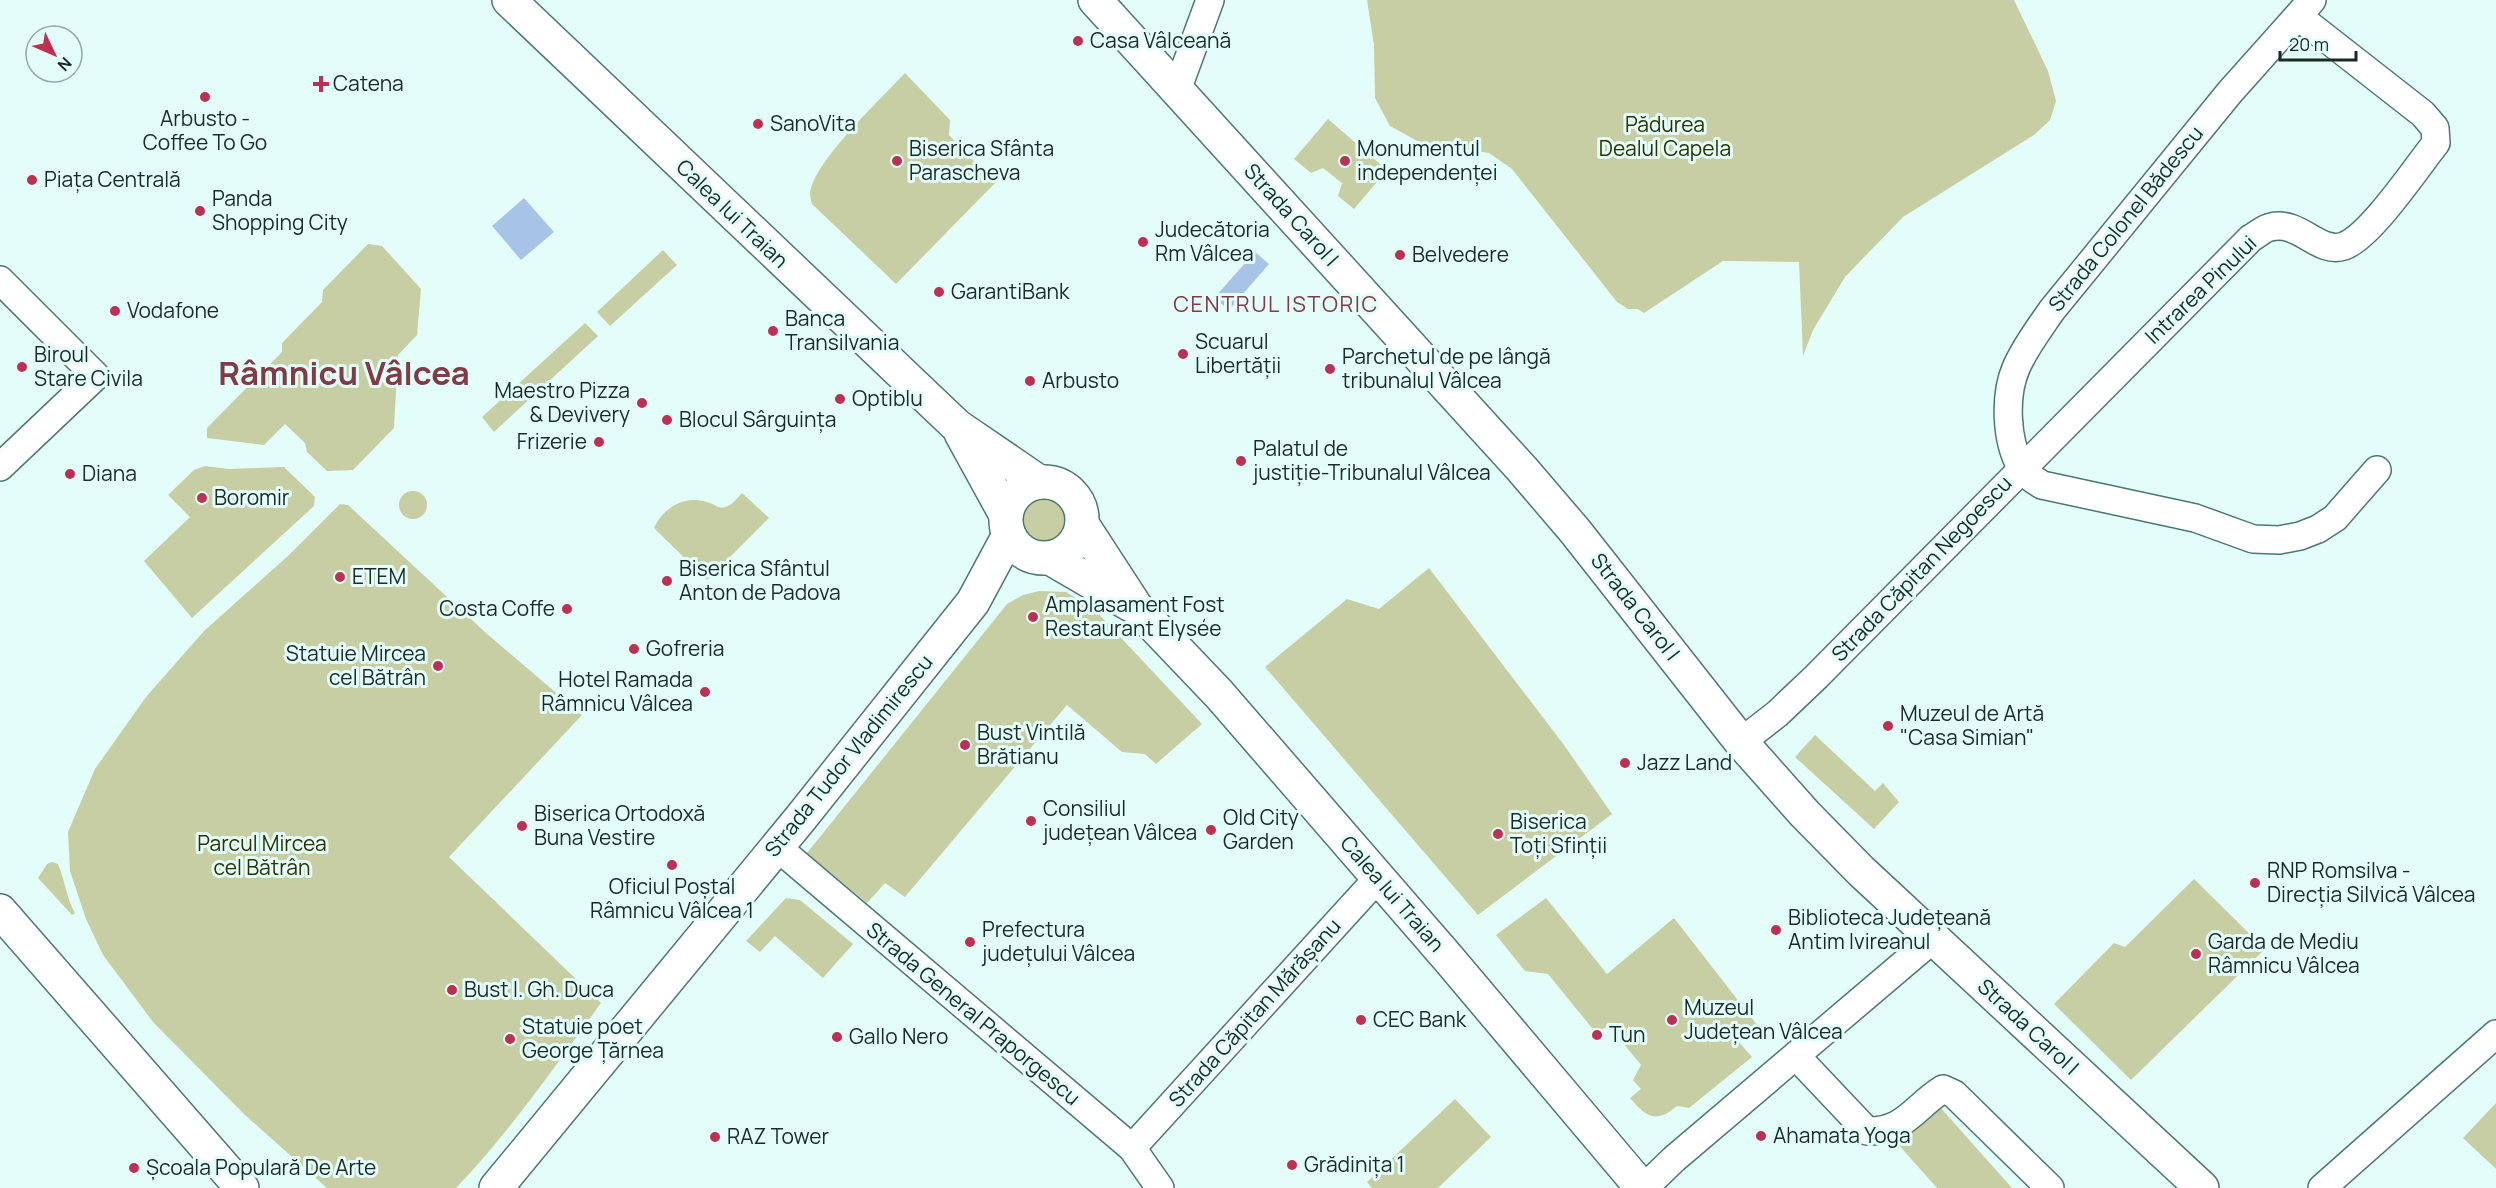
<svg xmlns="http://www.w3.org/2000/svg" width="2496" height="1188" font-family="Manrope,sans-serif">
	<rect width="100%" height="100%" fill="#e3fef9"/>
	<g fill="#c7cea4">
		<polygon points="1367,0 2014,0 2048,71 2056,101 2050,120 2034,135 1903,217 1845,277 1813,330 1803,356 1799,262 1723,261 1644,313 1638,309 1628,309 1617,302 1512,169 1489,153 1419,142 1390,126 1375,98 1374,45"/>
		<path d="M905 73 950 120 949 135 995 183 896 284 812 204C810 197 809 192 812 185 824 152 880 100 905 73Z"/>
		<polygon points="1328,119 1387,170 1354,209 1338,196 1342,183 1323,168 1311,173 1294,159"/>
		<polygon points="368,244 382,246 421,289 417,335 398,355 394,428 353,470 327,471 307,452 305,443 285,424 264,445 207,438 207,428 282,352 282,343 322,302 323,290"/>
		<polygon points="663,250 677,265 610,326 597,312"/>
		<polygon points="585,323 598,336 494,432 482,417"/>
		<polygon points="205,466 229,469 284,467 315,497 314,506 192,618 144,561 190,517 168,495 194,470"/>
		<circle cx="413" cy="505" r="14"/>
		<path d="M742 493 769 518 707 580 654 528C664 506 687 494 710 503 717 506 721 510 728 506 733 504 738 497 742 493Z"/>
		<circle cx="1044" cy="521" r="26"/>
		<path d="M340 504 348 505 486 633 582 715 449 857 601 1003C555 1067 510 1131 456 1188H327L245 1115 153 1022 103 955 86 919 70 871 68 832 95 769 146 697 204 631 289 555Z"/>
		<polygon points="1429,568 1564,745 1612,814 1478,915 1265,667 1347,599 1379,609"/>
		<polygon points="1039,591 1066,592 1094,609 1202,724 1156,764 1145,754 1122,752 1067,705 905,897 885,883 867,903 807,853 1007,604 1023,595"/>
		<polygon points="1815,735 1875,791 1883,783 1899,802 1874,829 1795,757"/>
		<path d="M52 862 58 864C65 880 66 897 75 913L72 915 38 878 47 864Z"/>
		<polygon points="2194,879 2265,949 2131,1080 2054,1004 2114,943 2125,947"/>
		<polygon points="786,898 800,900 853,944 823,978 775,936 760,952 746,941"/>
		<path d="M1546 898 1607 974 1674 918 1758 1026 1738 1041 1752 1057 1689 1108 1677 1106C1656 1124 1646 1117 1630 1098L1641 1089 1633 1080 1641 1065 1609 1026 1603 1029 1592 1028 1548 974 1525 971 1496 935Z"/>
		<polygon points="1455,1099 1491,1137 1438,1188 1372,1188 1367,1182"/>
		<polygon points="2496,1103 2496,1169 2463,1138"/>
		<polygon points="1939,1106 2012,1188 1937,1188 1897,1143"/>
	</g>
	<g fill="#a7c3e6">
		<polygon points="524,198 554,232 521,260 492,226"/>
		<polygon points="1255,252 1269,264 1229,310 1214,298"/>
	</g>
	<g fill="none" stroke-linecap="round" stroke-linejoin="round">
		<g stroke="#4d7771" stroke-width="30">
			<g id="street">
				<path d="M2312 0 2230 92 2052 310C2039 329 2025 347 2016 368 2004 396 2006 441 2021 467 2026 475 2034 480 2042 485L2195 518 2253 539 2279 540 2300 536 2318 529 2335 518 2377 470"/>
				<polyline points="1177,90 1210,0"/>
				<polyline points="0,280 96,376 0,467"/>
				<path d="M1741 742 1777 714 1817 676 2251 238C2257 235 2264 228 2271 227 2300 220 2319 255 2344 246 2371 236 2416 168 2436 143L2435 128 2423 114 2299 17"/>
				<polyline points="777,847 1132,1148 1160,1188"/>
				<path d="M1796 1056 1867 1131C1905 1132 1914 1107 1943 1089L1954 1094 2050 1188"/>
				<polyline points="1132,1148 1378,878"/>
				<polyline points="1644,1188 1674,1159 1933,939"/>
				<polyline points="2322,1188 2496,1034"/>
			</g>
		</g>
		<g stroke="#4d7771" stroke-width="36">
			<g id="secondary">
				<polyline points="1095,0 1522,469 1575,531 1741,742 1805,814 1861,871 2202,1188"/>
				<polyline points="0,911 242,1188"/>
			</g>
		</g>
		<g stroke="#4d7771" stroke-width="36">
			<g id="primary">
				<polyline points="509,0 957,426 1039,482"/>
				<polyline points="961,433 1006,515"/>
				<circle cx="1044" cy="520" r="38"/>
				<polyline points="1082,524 1136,607 1219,694 1448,958 1642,1188"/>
				<polyline points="1050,558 1131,605"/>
				<polyline points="496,1188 800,819 973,602 1009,535"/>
			</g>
		</g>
		<use href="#street" stroke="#fff" stroke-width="27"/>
		<use href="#secondary" stroke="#fff" stroke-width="33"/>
		<use href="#primary" stroke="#fff" stroke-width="33"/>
	</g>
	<g fill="#bf2f54" stroke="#e3fef9" stroke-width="2">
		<circle cx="1078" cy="41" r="6"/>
		<path d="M318 75h6v6h6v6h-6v6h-6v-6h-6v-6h6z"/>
		<circle cx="205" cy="97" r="6"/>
		<circle cx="758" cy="124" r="6"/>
		<circle cx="897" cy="161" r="6"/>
		<circle cx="1345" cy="161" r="6"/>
		<circle cx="32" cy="180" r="6"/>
		<circle cx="200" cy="211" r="6"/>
		<circle cx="1143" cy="242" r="6"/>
		<circle cx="1400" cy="255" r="6"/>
		<circle cx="939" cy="292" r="6"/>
		<circle cx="115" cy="311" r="6"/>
		<circle cx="773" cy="331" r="6"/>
		<circle cx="1183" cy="354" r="6"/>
		<circle cx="22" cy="367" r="6"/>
		<circle cx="1330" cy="369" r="6"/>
		<circle cx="1030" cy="381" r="6"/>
		<circle cx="840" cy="399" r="6"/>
		<circle cx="642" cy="403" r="6"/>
		<circle cx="667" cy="420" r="6"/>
		<circle cx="599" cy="442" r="6"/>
		<circle cx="1241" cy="461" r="6"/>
		<circle cx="70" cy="474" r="6"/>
		<circle cx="202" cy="498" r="6"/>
		<circle cx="340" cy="577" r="6"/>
		<circle cx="667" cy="581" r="6"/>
		<circle cx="567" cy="609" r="6"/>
		<circle cx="1033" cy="617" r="6"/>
		<circle cx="634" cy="649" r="6"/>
		<circle cx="438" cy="666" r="6"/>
		<circle cx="705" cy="692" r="6"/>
		<circle cx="1888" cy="726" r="6"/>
		<circle cx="965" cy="745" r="6"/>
		<circle cx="1625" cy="763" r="6"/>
		<circle cx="1031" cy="821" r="6"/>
		<circle cx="522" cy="826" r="6"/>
		<circle cx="1211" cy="830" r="6"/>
		<circle cx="1498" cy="834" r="6"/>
		<circle cx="672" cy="865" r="6"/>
		<circle cx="2255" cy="883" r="6"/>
		<circle cx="1776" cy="930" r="6"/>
		<circle cx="970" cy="942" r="6"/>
		<circle cx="2196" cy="954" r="6"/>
		<circle cx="452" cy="990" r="6"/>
		<circle cx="1361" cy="1020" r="6"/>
		<circle cx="1672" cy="1020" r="6"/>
		<circle cx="1597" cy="1035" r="6"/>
		<circle cx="837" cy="1037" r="6"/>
		<circle cx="510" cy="1039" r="6"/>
		<circle cx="1761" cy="1136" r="6"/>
		<circle cx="715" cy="1137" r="6"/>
		<circle cx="1292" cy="1165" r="6"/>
		<circle cx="134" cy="1168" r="6"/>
	</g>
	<g text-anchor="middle" stroke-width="6" stroke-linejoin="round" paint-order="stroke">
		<g font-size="21" fill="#192a27" stroke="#e3fef9" text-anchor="start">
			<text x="1090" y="48">Casa Vâlceană</text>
			<text x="333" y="91">Catena</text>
			<text x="205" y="126" text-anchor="middle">Arbusto -<tspan x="205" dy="24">Coffee To Go</tspan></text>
			<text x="770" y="131">SanoVita</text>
			<text x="909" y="156">Biserica Sfânta<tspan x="909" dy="24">Parascheva</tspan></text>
			<text x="1357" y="156">Monumentul<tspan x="1357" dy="24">independenței</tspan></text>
			<text x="44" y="187">Piața Centrală</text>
			<text x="212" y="206">Panda<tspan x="212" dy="24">Shopping City</tspan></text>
			<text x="1155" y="237">Judecătoria<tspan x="1155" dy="24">Rm Vâlcea</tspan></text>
			<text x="1412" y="262">Belvedere</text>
			<text x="951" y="299">GarantiBank</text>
			<text x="127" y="318">Vodafone</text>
			<text x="785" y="326">Banca<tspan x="785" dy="24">Transilvania</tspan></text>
			<text x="1195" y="349">Scuarul<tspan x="1195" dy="24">Libertății</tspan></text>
			<text x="34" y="362">Biroul<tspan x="34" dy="24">Stare Civila</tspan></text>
			<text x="1342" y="364">Parchetul de pe lângă<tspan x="1342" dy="24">tribunalul Vâlcea</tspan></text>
			<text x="1042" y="388">Arbusto</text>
			<text x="630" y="398" text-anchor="end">Maestro Pizza<tspan x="630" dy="24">&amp; Devivery</tspan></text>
			<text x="852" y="406">Optiblu</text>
			<text x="679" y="427">Blocul Sârguința</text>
			<text x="587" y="449" text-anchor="end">Frizerie</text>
			<text x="1253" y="456">Palatul de<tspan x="1253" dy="24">justiție-Tribunalul Vâlcea</tspan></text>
			<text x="82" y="481">Diana</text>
			<text x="214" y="505">Boromir</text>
			<text x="679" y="576">Biserica Sfântul<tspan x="679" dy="24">Anton de Padova</tspan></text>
			<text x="352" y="584">ETEM</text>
			<text x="1045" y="612">Amplasament Fost<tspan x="1045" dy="24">Restaurant Elysée</tspan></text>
			<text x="555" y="616" text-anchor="end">Costa Coffe</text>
			<text x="646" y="656">Gofreria</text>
			<text x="426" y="661" text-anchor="end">Statuie Mircea<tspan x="426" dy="24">cel Bătrân</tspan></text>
			<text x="693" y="687" text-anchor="end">Hotel Ramada<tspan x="693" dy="24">Râmnicu Vâlcea</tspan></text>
			<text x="1900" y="721">Muzeul de Artă<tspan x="1900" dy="24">"Casa Simian"</tspan></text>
			<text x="977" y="740">Bust Vintilă<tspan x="977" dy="24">Brătianu</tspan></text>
			<text x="1637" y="770">Jazz Land</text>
			<text x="1043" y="816">Consiliul<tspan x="1043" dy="24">județean Vâlcea</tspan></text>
			<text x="534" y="821">Biserica Ortodoxă<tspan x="534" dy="24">Buna Vestire</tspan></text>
			<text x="1223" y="825">Old City<tspan x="1223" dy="24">Garden</tspan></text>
			<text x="1510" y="829">Biserica<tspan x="1510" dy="24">Toți Sfinții</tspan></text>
			<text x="2267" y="878">RNP Romsilva -<tspan x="2267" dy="24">Direcția Silvică Vâlcea</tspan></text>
			<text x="672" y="894" text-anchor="middle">Oficiul Poștal<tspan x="672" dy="24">Râmnicu Vâlcea 1</tspan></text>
			<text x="1788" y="925">Biblioteca Județeană<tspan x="1788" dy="24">Antim Ivireanul</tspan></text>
			<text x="982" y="937">Prefectura<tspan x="982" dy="24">județului Vâlcea</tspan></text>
			<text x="2208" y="949">Garda de Mediu<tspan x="2208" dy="24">Râmnicu Vâlcea</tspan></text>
			<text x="464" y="997">Bust I. Gh. Duca</text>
			<text x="1684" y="1015">Muzeul<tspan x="1684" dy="24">Județean Vâlcea</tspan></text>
			<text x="1373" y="1027">CEC Bank</text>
			<text x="522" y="1034">Statuie poet<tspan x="522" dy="24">George Țărnea</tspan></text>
			<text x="1609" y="1042">Tun</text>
			<text x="849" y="1044">Gallo Nero</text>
			<text x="1773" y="1143">Ahamata Yoga</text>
			<text x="727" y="1144">RAZ Tower</text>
			<text x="1304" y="1172">Grădinița 1</text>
			<text x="146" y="1175">Școala Populară De Arte</text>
		</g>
		<g font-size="21" fill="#2d3100" stroke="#e3fef9">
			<text x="1665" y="132">Pădurea<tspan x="1665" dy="24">Dealul Capela</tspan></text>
			<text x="262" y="851">Parcul Mircea<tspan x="262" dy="24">cel Bătrân</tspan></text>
		</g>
		<g font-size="21" fill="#192a27" stroke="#e3fef9">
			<text transform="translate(732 214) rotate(44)" y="7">Calea lui Traian</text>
			<text transform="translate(1291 215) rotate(48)" y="7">Strada Carol I</text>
			<text transform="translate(2126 219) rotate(-51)" y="7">Strada Colonel Bădescu</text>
			<text transform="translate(2201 290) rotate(-44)" y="7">Intrarea Pinului</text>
			<text transform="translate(1922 569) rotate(-46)" y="7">Strada Căpitan Negoescu</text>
			<text transform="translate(1635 607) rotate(52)" y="7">Strada Carol I</text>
			<text transform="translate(849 756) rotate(-51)" y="7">Strada Tudor Vladimirescu</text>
			<text transform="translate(1392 894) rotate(49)" y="7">Calea lui Traian</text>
			<text transform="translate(1255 1013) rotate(-48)" y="7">Strada Căpitan Mărășanu</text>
			<text transform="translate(973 1014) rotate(40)" y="7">Strada General Praporgescu</text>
			<text transform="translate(2028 1027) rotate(43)" y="7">Strada Carol I</text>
		</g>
		<g font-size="22" letter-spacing="1.5" fill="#823a47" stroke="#e3fef9">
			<text x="1276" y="312">CENTRUL ISTORIC</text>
		</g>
		<g font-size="33" font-weight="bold" fill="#823a47" stroke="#e3fef9">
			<text x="344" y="385">Râmnicu Vâlcea</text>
		</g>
	</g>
	<g transform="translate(54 54) rotate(134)"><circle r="28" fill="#e3fef9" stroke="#92a9a5" stroke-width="1.5"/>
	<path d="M0-4.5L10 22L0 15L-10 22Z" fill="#bf2f54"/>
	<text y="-9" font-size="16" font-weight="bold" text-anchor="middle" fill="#192a27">N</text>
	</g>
	<path d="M2280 51v9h76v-9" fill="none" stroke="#192a27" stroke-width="3"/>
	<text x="2289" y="51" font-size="18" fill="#192a27" stroke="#e3fef9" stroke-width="4.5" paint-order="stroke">20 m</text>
</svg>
